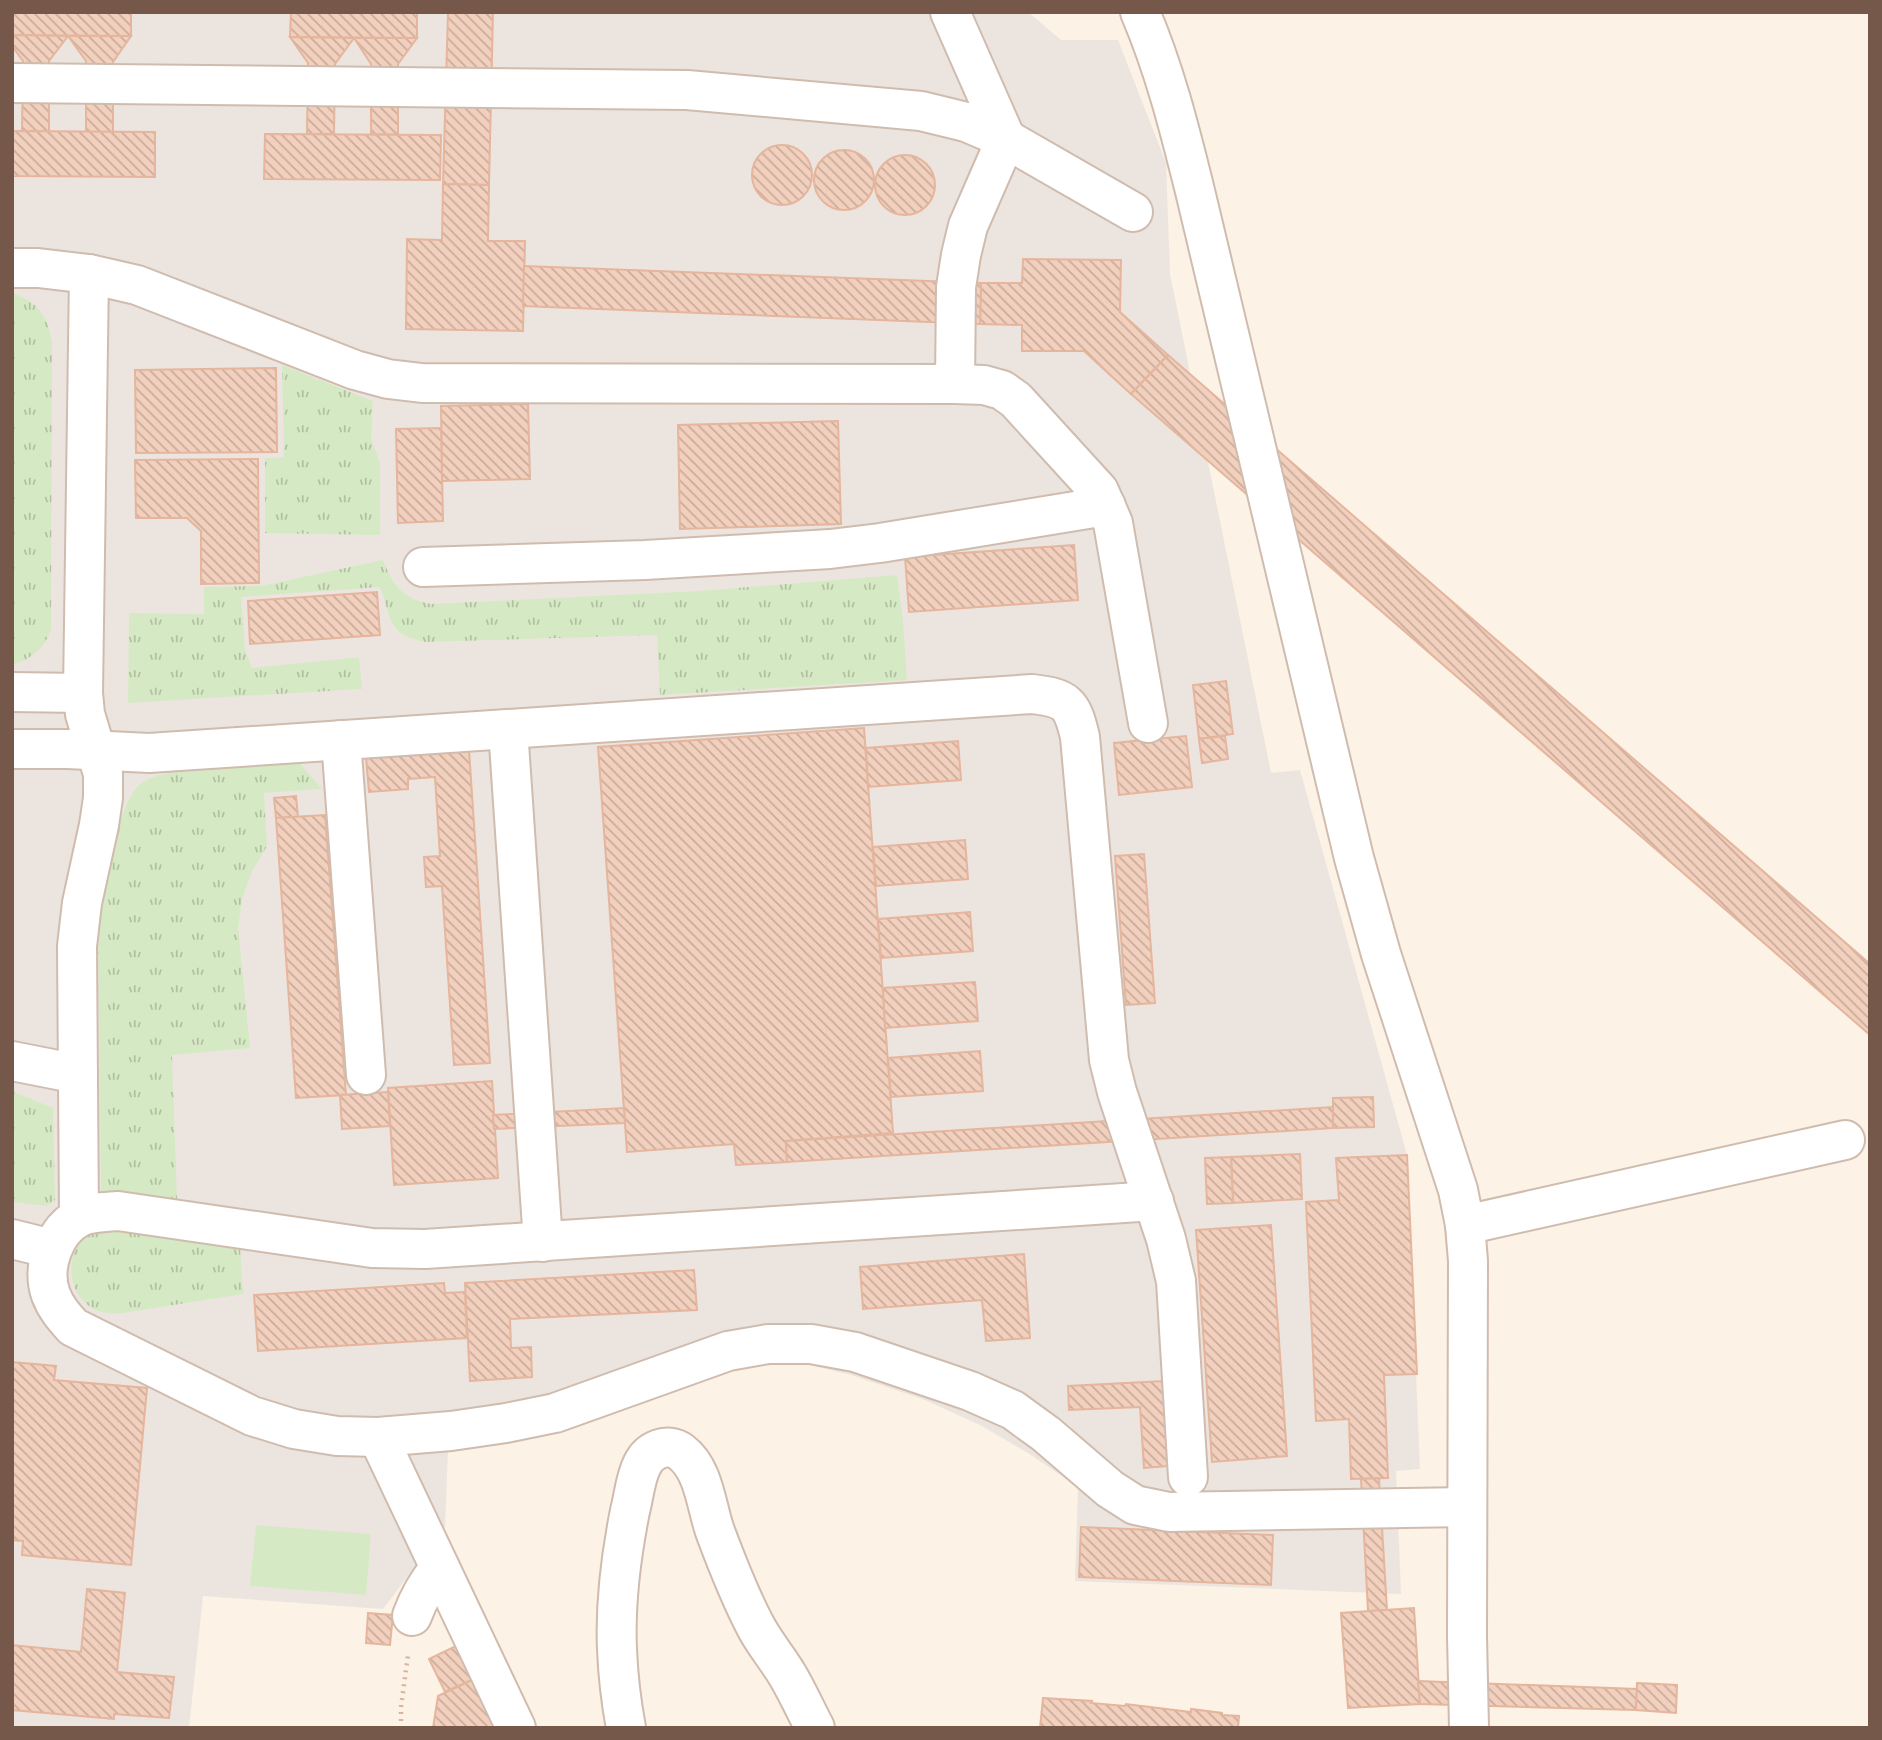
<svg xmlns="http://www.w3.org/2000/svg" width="1882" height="1740" font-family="'Space Grotesk',sans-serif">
	<defs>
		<pattern id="grass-tufts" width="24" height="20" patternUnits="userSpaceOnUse" patternTransform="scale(1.75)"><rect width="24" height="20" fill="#d5eac4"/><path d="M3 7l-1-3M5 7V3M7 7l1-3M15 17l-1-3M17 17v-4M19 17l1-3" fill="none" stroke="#b1c0a1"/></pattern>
		<pattern id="building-back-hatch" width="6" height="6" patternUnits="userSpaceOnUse" patternTransform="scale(1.75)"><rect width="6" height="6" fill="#f2d0bd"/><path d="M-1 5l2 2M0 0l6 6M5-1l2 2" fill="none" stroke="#c9ac9c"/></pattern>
	</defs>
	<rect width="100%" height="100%" fill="#fcf2e5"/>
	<polygon fill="#ece5df" points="12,12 1028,12 1061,40 1118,40 1166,163 1170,274 1271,773 1300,770 1407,1155 1420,1469 1396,1471 1401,1594 1075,1581 1078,1487 1031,1455 982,1426 925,1400 851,1375 806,1364 775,1361 744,1365 558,1430 519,1440 448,1450 445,1527 383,1609 203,1596 189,1728 12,1728"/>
	<g fill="url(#grass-tufts)">
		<path d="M12 293C40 303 47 315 52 343L51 630C44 649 31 659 12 665Z"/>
		<polygon points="282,365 373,401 371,439 380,462 380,535 265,533 265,458 284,457"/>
		<path d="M383 560C393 586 403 599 431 604L699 591 897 575 903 620 907 680 660 695 657 635 425 642C386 634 392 618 380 587L241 597 245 650 252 668 359 657 362 689 128 703 129 613 204 614V587L261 586Z"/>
		<path d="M298 761 322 789 264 793 267 846 252 871 242 899 238 928 250 1048 172 1055 177 1200 101 1193 98 929C102 898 117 803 140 784 148 778 160 775 170 772Z"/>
		<polygon points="12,1091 53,1108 55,1200 47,1206 12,1202"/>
		<path d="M110 1226 240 1246 243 1294 123 1313C114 1314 105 1314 96 1310 70 1298 63 1262 82 1240 89 1232 100 1229 110 1226Z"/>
	</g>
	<polygon fill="#d5eac4" points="256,1525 371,1534 366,1595 250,1586"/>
	<g fill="url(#building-back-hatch)" stroke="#e5b59d" stroke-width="2">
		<polygon points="12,12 131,12 131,36 12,35"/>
		<polygon points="291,12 417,12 417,38 290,37"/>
		<polygon points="448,12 493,12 489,185 443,184"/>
		<polygon points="12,35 68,36 49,61 49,132 22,131 23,61 12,46"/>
		<polygon points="68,36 131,36 113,62 113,132 86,132 86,61"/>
		<polygon points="290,37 354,38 335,64 334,134 307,134 308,63"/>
		<polygon points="354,38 417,38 398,64 398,135 371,134 371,64"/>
		<polygon points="12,131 155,132 155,177 12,176"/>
		<polygon points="265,134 441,135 440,180 264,179"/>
		<circle cx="782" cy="175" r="30"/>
		<circle cx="844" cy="180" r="30"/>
		<circle cx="905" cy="185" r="30"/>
		<polygon points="443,184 489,185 488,241 525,241 523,331 406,329 407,239 442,240"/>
		<polygon points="1023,259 1121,260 1120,312 1168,355 1131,394 1084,351 1022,351 1022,325 980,324 981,283 1022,283"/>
		<polygon points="524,266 981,283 980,324 523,306"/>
		<polygon points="1168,355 1870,964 1870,1035 1131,394"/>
		<polygon points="276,368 277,452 136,453 135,370"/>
		<polygon points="528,404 530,479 442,481 441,406"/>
		<polygon points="838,421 841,524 680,529 678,425"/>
		<polygon points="441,428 443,521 398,523 396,429"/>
		<polygon points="258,459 259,583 201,584 201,531 187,518 136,518 135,460"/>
		<polygon points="1074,545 1078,600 909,612 905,557"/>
		<polygon points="377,592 380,635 250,644 248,601"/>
		<polygon points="1226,681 1233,734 1199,739 1193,685"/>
		<polygon points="864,728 893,1133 786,1141 787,1162 736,1165 734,1144 627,1152 598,747"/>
		<polygon points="1186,736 1192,787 1119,795 1114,743"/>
		<polygon points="1225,736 1228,759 1202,763 1199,739"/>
		<polygon points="958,741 961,780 868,787 866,748"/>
		<polygon points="469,750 490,1063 454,1065 442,886 426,887 424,857 440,856 435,777 408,779 408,789 369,792 366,757"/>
		<polygon points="296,796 298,817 276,818 274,798"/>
		<polygon points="325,815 346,1095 296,1098 276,818"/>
		<polygon points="965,840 968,879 876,886 873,847"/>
		<polygon points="1144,854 1155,1003 1126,1005 1115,856"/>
		<polygon points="970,912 973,951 881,958 878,919"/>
		<polygon points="975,982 978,1021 885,1028 883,988"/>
		<polygon points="980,1051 983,1091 891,1097 888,1058"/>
		<polygon points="492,1081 498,1178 394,1185 388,1088"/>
		<polygon points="388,1092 390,1126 342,1129 340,1095"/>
		<polygon points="1373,1097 1374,1127 1333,1128 1333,1098"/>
		<polygon points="1333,1107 1333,1128 787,1162 786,1141"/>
		<polygon points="624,1108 625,1123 494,1129 493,1115"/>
		<polygon points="1300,1154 1302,1199 1233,1203 1231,1157"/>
		<polygon points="1407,1155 1417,1374 1384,1375 1388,1478 1351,1479 1349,1419 1316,1421 1306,1202 1339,1200 1336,1158"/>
		<polygon points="1231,1157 1233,1203 1207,1204 1205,1158"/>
		<polygon points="1271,1225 1287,1456 1212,1462 1196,1230"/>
		<polygon points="1024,1254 1030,1338 986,1341 982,1300 863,1309 860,1267"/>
		<polygon points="694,1270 697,1310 510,1319 511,1348 531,1347 532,1377 470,1381 465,1283"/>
		<polygon points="444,1283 445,1293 465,1292 467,1338 258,1351 254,1295"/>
		<polygon points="12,1362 56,1366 54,1380 147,1388 131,1565 22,1555 23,1541 12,1540"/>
		<polygon points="1164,1381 1168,1466 1144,1468 1140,1407 1069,1410 1068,1386"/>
		<polygon points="1379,1478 1387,1610 1368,1611 1361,1479"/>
		<polygon points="1081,1527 1273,1535 1271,1585 1079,1577"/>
		<polygon points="87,1589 125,1593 117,1672 174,1677 169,1718 114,1714 114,1719 12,1710 12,1645 81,1652"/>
		<polygon points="1414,1608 1420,1704 1348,1708 1341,1613"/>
		<polygon points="368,1613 393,1615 390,1645 366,1643"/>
		<polygon points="460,1644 476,1678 445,1692 429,1659"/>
		<polygon points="476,1678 499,1728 433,1728 438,1696"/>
		<polygon points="1418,1681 1637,1689 1636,1710 1420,1704"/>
		<polygon points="1637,1683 1677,1685 1676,1713 1636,1710"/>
		<polygon points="1043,1698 1092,1701 1091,1703 1125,1706 1126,1704 1191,1712 1191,1709 1222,1713 1222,1715 1239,1716 1238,1728 1040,1728"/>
	</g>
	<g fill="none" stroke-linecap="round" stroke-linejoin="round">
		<g stroke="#d0bcae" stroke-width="42">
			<g id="minor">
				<polyline points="950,12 1006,139 968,226 961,255 956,287 955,384"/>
				<path d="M1140 12C1165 70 1180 131 1195 191L1354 858 1381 954 1458 1190 1465 1225 1468 1261 1467 1636 1469 1728"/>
				<polyline points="12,83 687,90 921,111 966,122 1006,139 1133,212"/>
				<polyline points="12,268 38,268 89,274 137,285 355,370 388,379 422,383 955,384 984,385 1002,390 1016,400 1099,491 1113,523 1148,723"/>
				<polyline points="423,567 645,560 830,549 880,543 1106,506"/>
				<polyline points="12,692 83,693"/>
				<polyline points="508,729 543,1242"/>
				<polyline points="341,740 366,1075"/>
				<path d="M12 749H68L149 753 1032 694C1067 698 1072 703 1080 737L1109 1060 1117 1092 1166 1239 1176 1281 1188 1477"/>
				<polyline points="12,1061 78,1074"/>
				<path d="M1154 1201 425 1249 372 1248 118 1211C106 1212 91 1212 80 1217 54 1230 41 1268 51 1295 56 1308 64 1317 73 1327L252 1416 294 1429 337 1436 378 1437 451 1431 506 1423 555 1413 728 1351 768 1344H811L855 1352 970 1391 1013 1410 1046 1434 1110 1489 1135 1505 1169 1512 1467 1507"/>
				<polyline points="79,1217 77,946 82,903 99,825 103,798 103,774 85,714 83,693 89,274"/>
				<polyline points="1465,1225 1845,1140"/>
				<polyline points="12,1239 52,1249"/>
				<polyline points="378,1437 516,1728"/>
				<path d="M412 1616C419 1597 427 1583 440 1568"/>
				<path d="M626 1728C621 1701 618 1675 617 1649 615 1602 621 1556 630 1511 634 1496 635 1479 642 1465 649 1450 667 1442 681 1452 705 1470 706 1508 716 1534 728 1566 740 1597 756 1627 765 1644 778 1659 788 1676 798 1693 806 1711 815 1728"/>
			</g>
		</g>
		<polyline stroke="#d7b3a0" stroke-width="4.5" stroke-dasharray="2 5" stroke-linecap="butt" points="401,1728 401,1707 408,1655"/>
		<use href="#minor" stroke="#fff" stroke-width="38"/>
	</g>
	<rect width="1882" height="1740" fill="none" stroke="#76584a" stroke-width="28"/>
</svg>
